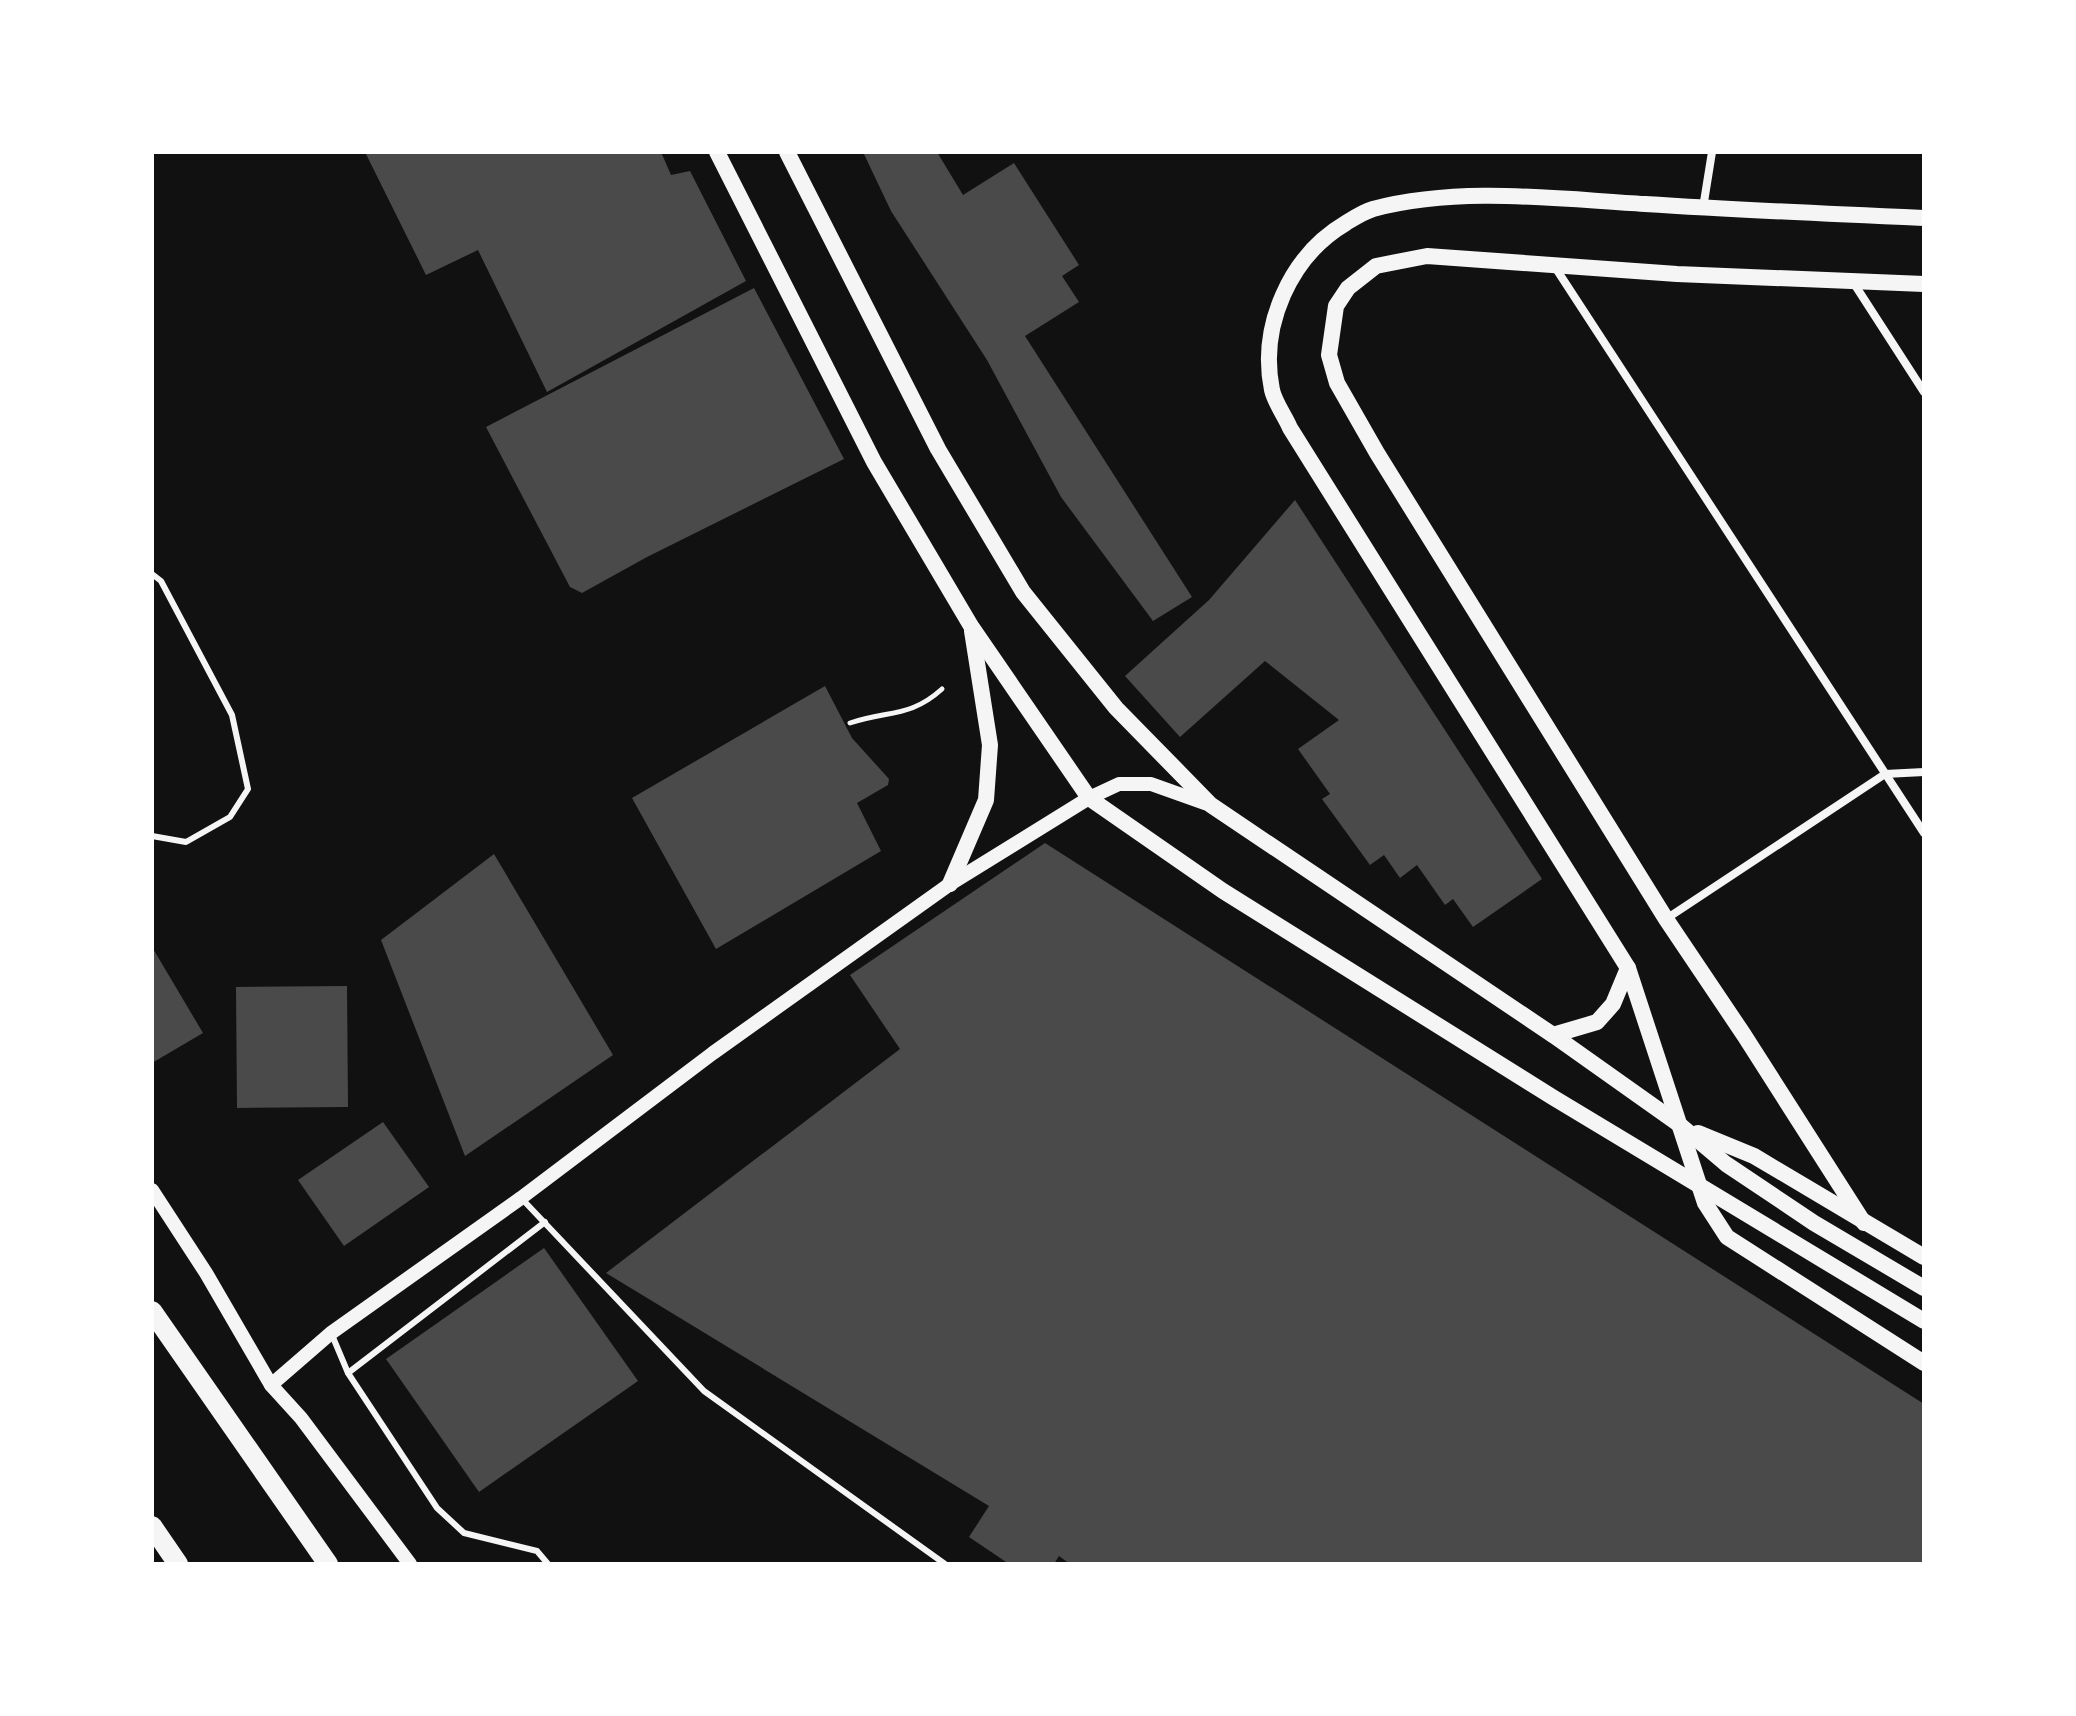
<svg xmlns="http://www.w3.org/2000/svg" width="2076" height="1716" font-family="Inter,sans-serif">
	<rect width="100%" height="100%" fill="#111"/>
	<g fill="#4a4a4a">
		<polygon points="365,152 661,152 671,175 690,171 746,281 547,392 478,250 426,275"/>
		<polygon points="863,152 937,152 963,195 1014,163 1079,265 1062,276 1079,302 1025,336 1192,597 1153,621 1061,497 987,360 891,211"/>
		<polygon points="754,288 844,459 647,557 582,593 570,587 486,427"/>
		<polygon points="1295,500 1542,879 1473,927 1453,899 1445,905 1417,865 1400,878 1384,855 1370,865 1322,799 1330,794 1298,749 1339,720 1265,661 1180,737 1125,676 1209,600"/>
		<polygon points="825,686 852,738 889,779 888,785 857,803 881,851 716,949 632,798"/>
		<polygon points="1045,843 1924,1404 1924,1564 1070,1564 1059,1556 1054,1564 1009,1564 969,1537 989,1506 606,1273 900,1049 850,975"/>
		<polygon points="494,854 613,1055 465,1156 381,940"/>
		<polygon points="152,947 203,1033 152,1063"/>
		<polygon points="347,986 348,1107 237,1108 236,987"/>
		<polygon points="383,1122 429,1187 344,1246 298,1180"/>
		<polygon points="544,1248 638,1381 479,1492 386,1359"/>
	</g>
	<g fill="none" stroke-linecap="round" stroke-linejoin="round">
		<path stroke="#f5f5f5" stroke-width="5" d="M850 723C888 710 910 718 942 689"/>
		<g stroke="#f5f5f5" stroke-width="6">
			<polyline points="152,574 161,581 232,715 248,789 230,817 186,842 152,836"/>
			<polyline points="523,1200 704,1391 945,1564"/>
			<polyline points="332,1335 348,1373 437,1508 464,1533 537,1551 548,1564"/>
			<polyline points="348,1373 545,1222"/>
		</g>
		<g stroke="#f5f5f5" stroke-width="8">
			<polyline points="1703,208 1712,152"/>
			<polyline points="1553,264 1924,833"/>
			<polyline points="1853,282 1924,392"/>
			<polyline points="1666,919 1885,774 1924,772"/>
		</g>
		<g stroke="#f5f5f5" stroke-width="14">
			<polyline points="152,1190 206,1273 271,1385 301,1418 410,1564"/>
			<polyline points="271,1385 331,1333 521,1198 713,1053 950,884 1089,798 1119,784 1151,784 1210,805"/>
		</g>
		<g stroke="#f5f5f5" stroke-width="16">
			<polyline points="717,152 874,462 971,626 1089,798 1223,891 1554,1098 1924,1321"/>
			<polyline points="787,152 938,449 1023,592 1116,708 1211,805 1553,1035 1680,1125 1726,1164 1814,1223 1924,1288"/>
			<path d="M1924 218C1831 214 1738 210 1645 204 1556 199 1460 186 1373 209 1363 212 1354 218 1346 223 1290 256 1259 326 1272 390 1275 403 1285 416 1290 428L1628 968 1705 1203 1727 1237 1924 1363"/>
			<polyline points="950,884 986,800 990,745 972,631"/>
			<polyline points="1553,1035 1597,1022 1613,1004 1628,968"/>
			<polyline points="1698,1133 1754,1156 1924,1257"/>
			<polyline points="1864,1223 1744,1035 1666,919 1377,453 1337,383 1329,355 1336,306 1348,288 1376,266 1427,256 1677,274 1924,284"/>
		</g>
		<g stroke="#f5f5f5" stroke-width="20">
			<polyline points="152,1311 328,1564"/>
			<polyline points="152,1526 178,1564"/>
		</g>
	</g>
	<rect width="2076" height="1716" fill="none" stroke="#ffffff" stroke-width="308"/>
</svg>
